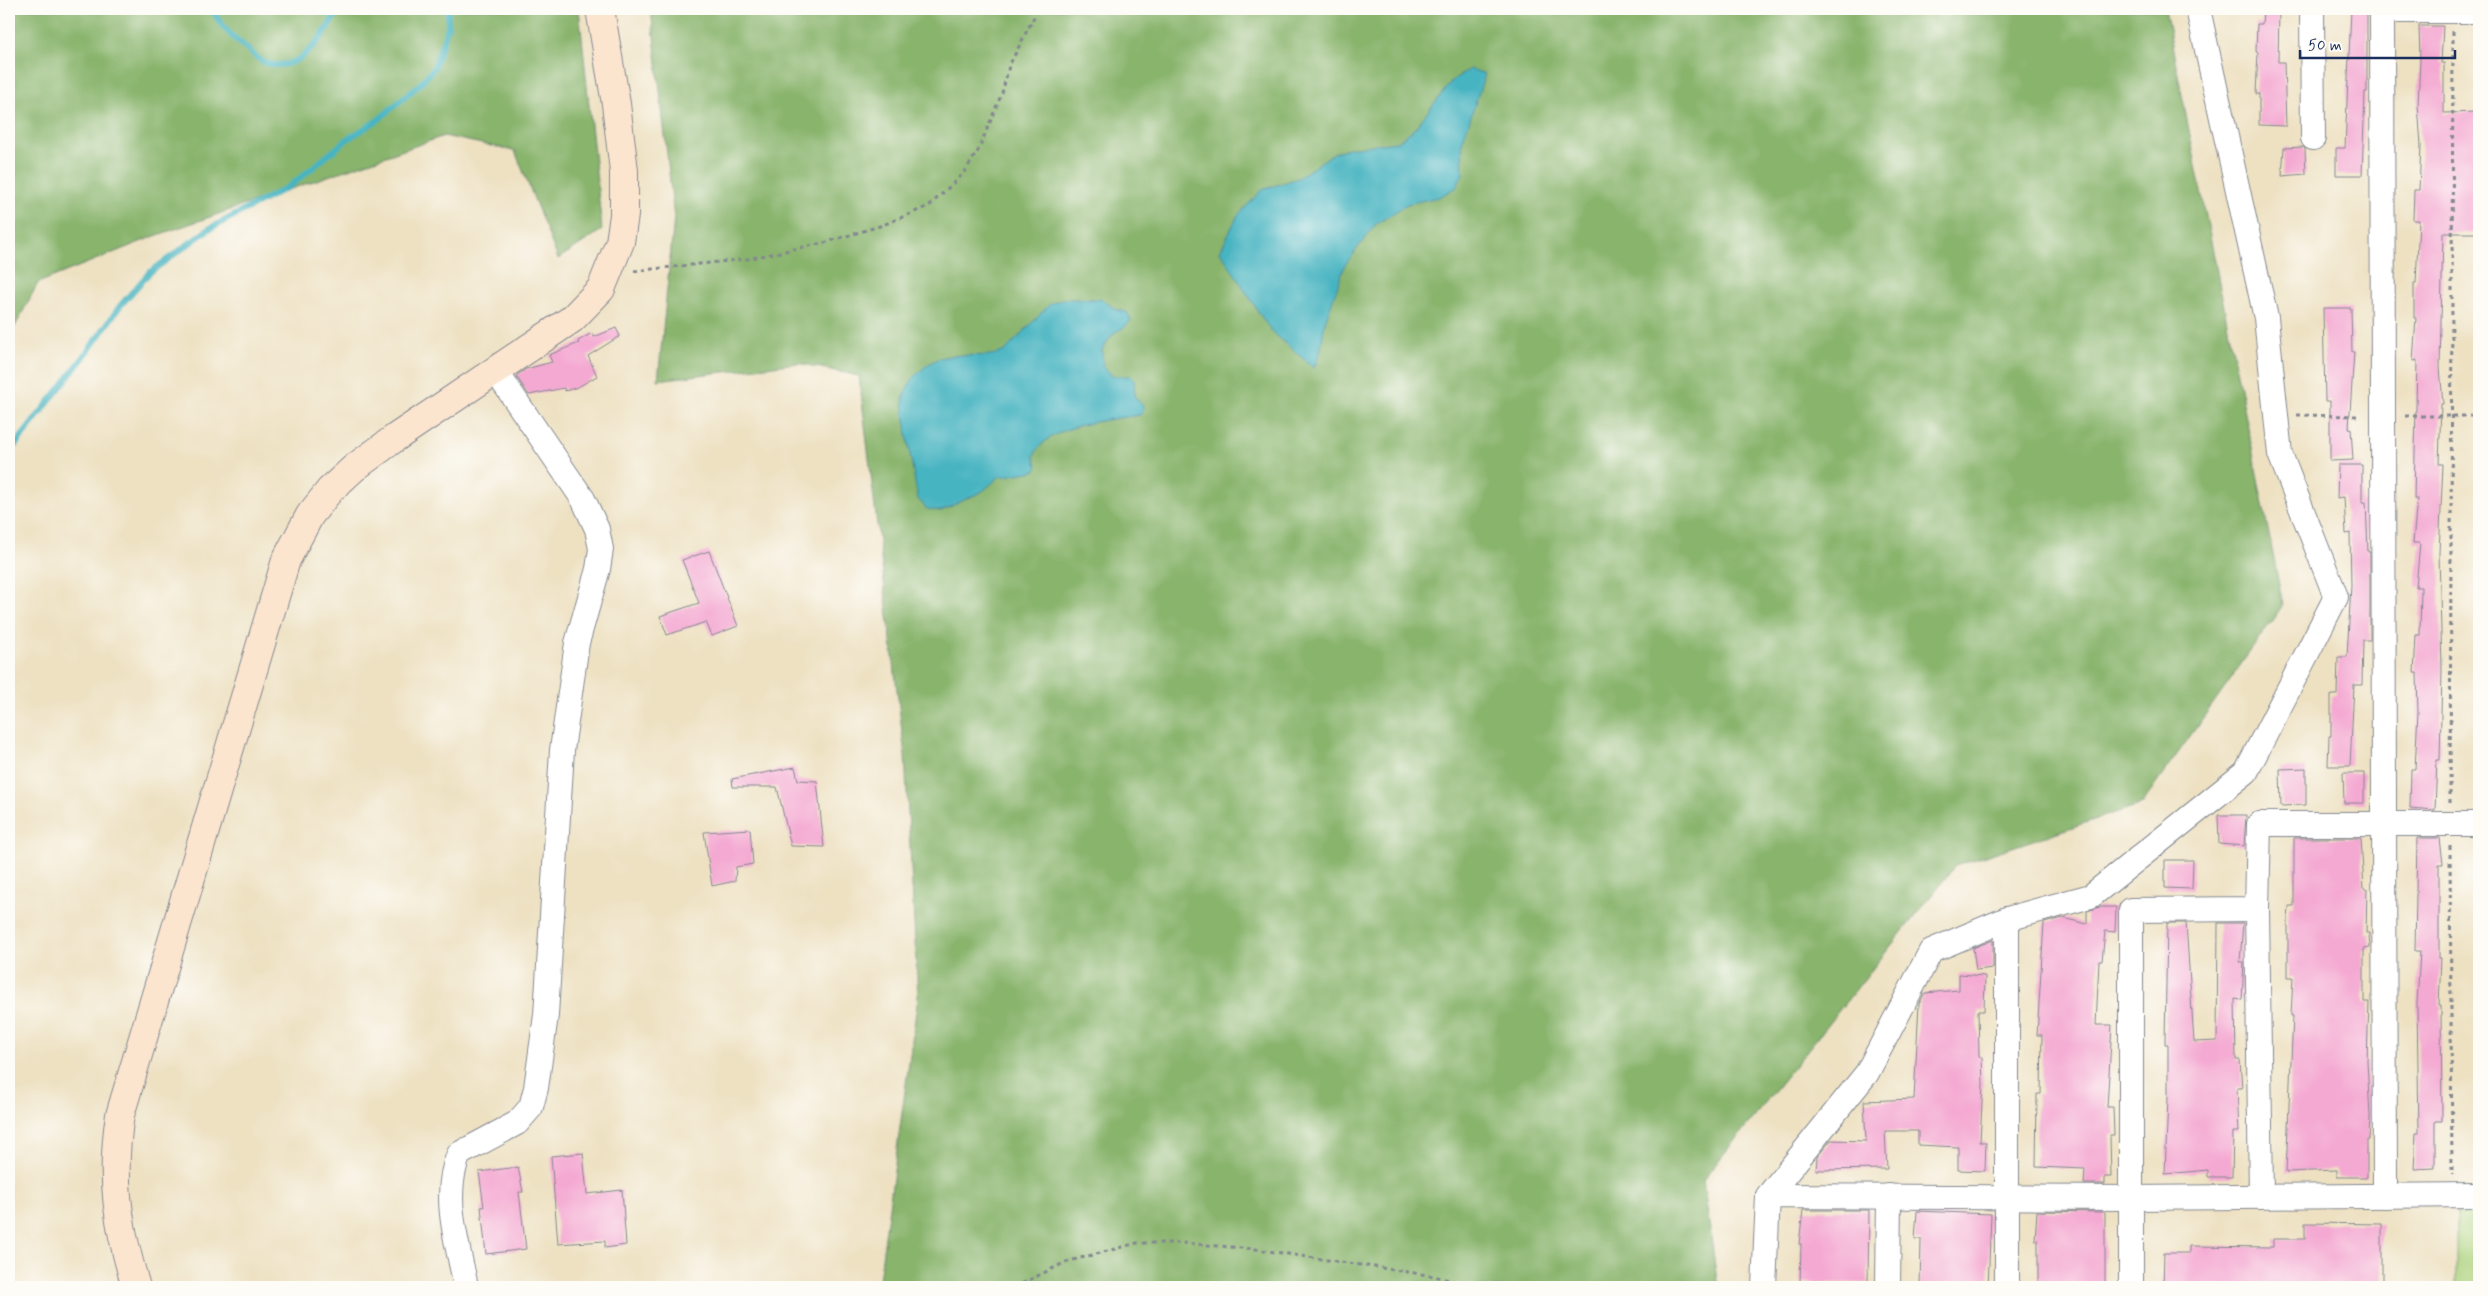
<svg xmlns="http://www.w3.org/2000/svg" width="2488" height="1296" font-family="Mynerve,sans-serif">
	<rect width="100%" height="100%" fill="#fdfcf7"/>
	<filter id="ink" filterUnits="userSpaceOnUse"><feTurbulence type="fractalNoise" baseFrequency=".02" numOctaves="2"/><feDisplacementMap in="SourceGraphic" scale="10" xChannelSelector="R" yChannelSelector="G"/><feConvolveMatrix kernelMatrix="1 2 1 2 8 2 1 2 1" color-interpolation-filters="sRGB"/></filter>
	<filter id="wash" filterUnits="userSpaceOnUse"><feTurbulence type="fractalNoise" baseFrequency=".0096" numOctaves="4" result="noise"/><feDisplacementMap in="SourceGraphic" scale="20" xChannelSelector="R" yChannelSelector="G"/><feGaussianBlur stdDeviation="1.12" result="paint"/><feColorMatrix in="noise" values="0 0 0 0 0 0 0 0 0 0 0 0 0 0 0 0 0 1.4 0 .05"/><feComposite in="paint" operator="in"/></filter>
	<g filter="url(#wash)">
		<rect width="100%" height="100%" fill="#eee1c2"/>
		<rect fill="#abd27c" stroke="#63806d" x="2456" y="1211" width="23" height="76"/>
		<g fill="#88b46c" stroke="#527265">
			<polygon points="9,9 579,9 602,230 558,259 515,151 444,136 155,236 38,283 9,338"/>
			<polygon points="651,9 2165,9 2283,605 2142,804 1955,866 1703,1180 1718,1287 878,1287 918,997 905,756 859,376 798,363 658,380 674,218"/>
		</g>
		<g fill="#46b4c1" stroke="#307290">
			<polygon points="1470,69 1485,74 1462,143 1463,174 1457,187 1439,197 1407,204 1375,225 1345,265 1325,322 1320,353 1314,368 1270,330 1220,251 1238,215 1262,190 1298,178 1334,153 1348,148 1397,142 1414,129 1453,80"/>
			<path d="M1062 299H1101L1117 310 1127 312 1131 320 1126 326 1114 333 1102 349 1103 367 1113 376H1130L1134 379 1135 397 1143 406V412L1140 415C1110 420 1047 424 1034 456L1038 467 1035 471 999 477 983 491 941 511 927 509 918 499C915 482 901 408 904 396 909 379 927 361 944 357 964 352 986 360 1005 351L1050 304Z"/>
		</g>
		<g fill="none" stroke-linecap="round" stroke-linejoin="round">
			<g stroke="#46b4c1" stroke-width="6">
				<path d="M213 9C218 24 232 37 245 47 251 52 258 60 266 63 301 75 324 34 339 9"/>
				<polyline points="9,453 83,358 120,306 149,273 209,229 290,186 349,138 378,120 420,84 434,68 448,26 448,9"/>
			</g>
		</g>
		<g id="blocks">
			<g fill="#f4a9d2">
				<polygon points="2263,9 2279,9 2278,62 2284,62 2286,126 2259,125 2259,94 2256,94 2258,52 2256,52 2257,24 2262,24"/>
				<polygon points="2351,9 2367,9 2367,92 2365,92 2362,175 2336,175 2336,148 2345,148"/>
				<polygon points="2419,26 2443,26 2441,63 2444,63 2444,113 2479,112 2479,233 2443,233 2440,367 2443,404 2441,404 2439,464 2443,464 2439,553 2442,670 2440,760 2437,760 2435,810 2410,808 2411,769 2415,769 2418,712 2417,673 2414,673 2416,635 2420,635 2421,587 2416,587 2420,543 2413,543 2417,499 2414,499 2417,360 2413,361 2416,318 2414,318 2414,283 2416,283 2419,220 2413,220 2414,190 2419,190 2421,145 2418,105 2420,59"/>
				<polygon points="2303,147 2305,149 2306,174 2282,176 2284,148"/>
				<polygon points="2323,308 2351,308 2352,352 2354,352 2349,428 2351,428 2353,460 2330,461 2330,401 2325,401"/>
				<polygon points="616,328 620,336 588,356 597,376 578,387 565,391 564,388 529,395 516,376 526,369 552,362 549,355 579,343 578,341 592,333 594,337"/>
				<polygon points="2338,465 2362,465 2362,502 2366,502 2368,552 2370,552 2370,640 2363,640 2362,685 2354,685 2350,766 2328,766 2329,736 2331,736 2331,695 2337,695 2338,657 2347,657 2351,585 2350,533 2346,534 2344,497 2337,498"/>
				<polygon points="709,551 738,626 712,636 706,622 667,635 660,616 699,603 682,560"/>
				<polygon points="795,767 798,780 817,781 824,847 791,846 777,787 733,787 732,779"/>
				<polygon points="2306,768 2306,805 2281,806 2280,769"/>
				<polygon points="2343,773 2364,773 2364,803 2344,803"/>
				<polygon points="2218,815 2246,815 2244,846 2219,844"/>
				<polygon points="750,829 753,864 736,867 735,881 712,886 704,832"/>
				<polygon points="2294,838 2361,838 2364,889 2367,889 2366,933 2369,933 2370,948 2364,949 2364,1002 2369,1002 2367,1061 2370,1116 2369,1139 2367,1139 2367,1177 2337,1177 2337,1170 2286,1172 2293,1016 2291,1016 2293,977 2288,977 2288,921 2289,906 2294,906"/>
				<polygon points="2417,838 2440,838 2443,864 2439,864 2439,958 2441,958 2439,1005 2441,1005 2442,1121 2435,1121 2435,1168 2414,1169 2416,1133 2419,1133 2417,1004 2420,951 2415,951"/>
				<polygon points="2165,860 2193,860 2192,889 2165,888"/>
				<polygon points="2100,907 2116,907 2115,932 2105,931 2102,961 2099,961 2096,1025 2112,1025 2107,1107 2113,1107 2114,1135 2110,1135 2111,1177 2105,1177 2105,1184 2084,1184 2085,1169 2036,1167 2037,1094 2041,1094 2042,1035 2037,1035 2044,923 2063,918 2087,924 2087,911"/>
				<polygon points="2167,923 2186,923 2194,1042 2217,1041 2218,923 2243,923 2240,962 2244,962 2242,1000 2235,999 2236,1060 2240,1060 2242,1088 2237,1088 2239,1132 2233,1132 2232,1177 2208,1177 2208,1170 2165,1174 2168,1097 2168,1044 2165,1044"/>
				<polygon points="1993,940 1993,968 1976,970 1973,948"/>
				<polygon points="1959,974 1985,976 1984,1011 1978,1011 1979,1057 1982,1057 1983,1084 1980,1142 1986,1142 1985,1171 1958,1170 1958,1147 1918,1145 1918,1131 1885,1131 1887,1169 1816,1170 1817,1157 1831,1140 1866,1141 1864,1101 1914,1099 1919,1004 1925,993 1959,990"/>
				<polygon points="583,1153 587,1194 622,1190 626,1245 605,1248 605,1241 558,1244 551,1156"/>
				<polygon points="518,1167 523,1192 519,1192 526,1249 486,1254 481,1207 484,1207 479,1172"/>
				<polygon points="1803,1210 1869,1210 1868,1283 1800,1283 1801,1244 1799,1244"/>
				<polygon points="1917,1211 1991,1214 1988,1287 1920,1287 1921,1239 1915,1239"/>
				<polygon points="2037,1211 2105,1212 2105,1287 2038,1287 2038,1240 2035,1240"/>
				<polygon points="2305,1223 2382,1224 2382,1287 2163,1287 2164,1253 2189,1253 2189,1246 2273,1247 2273,1239 2305,1239"/>
			</g>
		</g>
	</g>
	<g filter="url(#ink)">
		<use href="#blocks" fill-opacity="0" stroke="#848890" stroke-width="1"/>
		<g fill="none" stroke-linecap="round" stroke-linejoin="round">
			<g stroke="#848890" stroke-width="26">
				<g id="street">
					<polyline points="2312,9 2313,138"/>
					<polyline points="2382,9 2385,1196"/>
					<polyline points="2382,11 2479,11"/>
					<polyline points="2257,909 2261,1197"/>
					<polyline points="1768,1196 1867,1073 1931,951 2007,919 2091,896 2246,772 2336,597 2280,454 2266,318 2198,9"/>
					<path d="M466 1287C458 1245 441 1196 459 1154L517 1123 531 1107 536 1088 546 1015 562 750 577 643 598 569 601 549 597 529 583 499 495 370"/>
					<polyline points="1764,1287 1768,1196 2131,1198 2479,1195"/>
					<polyline points="1888,1287 1889,1196"/>
					<polyline points="2007,1287 2007,919"/>
					<polyline points="2131,1287 2131,910 2257,909 2259,824 2479,824"/>
				</g>
			</g>
			<g stroke="#848890" stroke-width="30">
				<path id="secondary" d="M136 1287C118 1227 110 1178 120 1115L286 560 310 515 330 490 354 468 395 438 572 319 601 289 620 242 624 215V171L616 104 600 9"/>
			</g>
			<g stroke="#848890" stroke-width="3" stroke-dasharray="4 4" stroke-linecap="butt">
				<polyline points="634,271 747,259 827,242 883,225 929,206 963,174 978,151 1002,93 1009,66 1038,9"/>
				<polyline points="2297,415 2361,416"/>
				<polyline points="2405,416 2479,416"/>
				<polyline points="2450,803 2453,31"/>
				<polyline points="2450,846 2452,1175"/>
				<polyline points="1015,1287 1066,1262 1137,1243 1182,1243 1255,1249 1434,1276 1475,1287"/>
			</g>
			<use href="#street" stroke="#fff" stroke-width="24"/>
			<use href="#secondary" stroke="#fce5cf" stroke-width="28"/>
		</g>
	</g>
	<rect width="2488" height="1296" fill="none" stroke="#fdfcf7" stroke-width="30"/>
	<path d="M2300 50v8h155v-8" fill="none" stroke="#1b2f5e" stroke-width="2.5"/>
	<text x="2308" y="50" font-size="15" fill="#1b2f5e" stroke="#fdfcf7" stroke-width="4" paint-order="stroke">50 m</text>
</svg>
